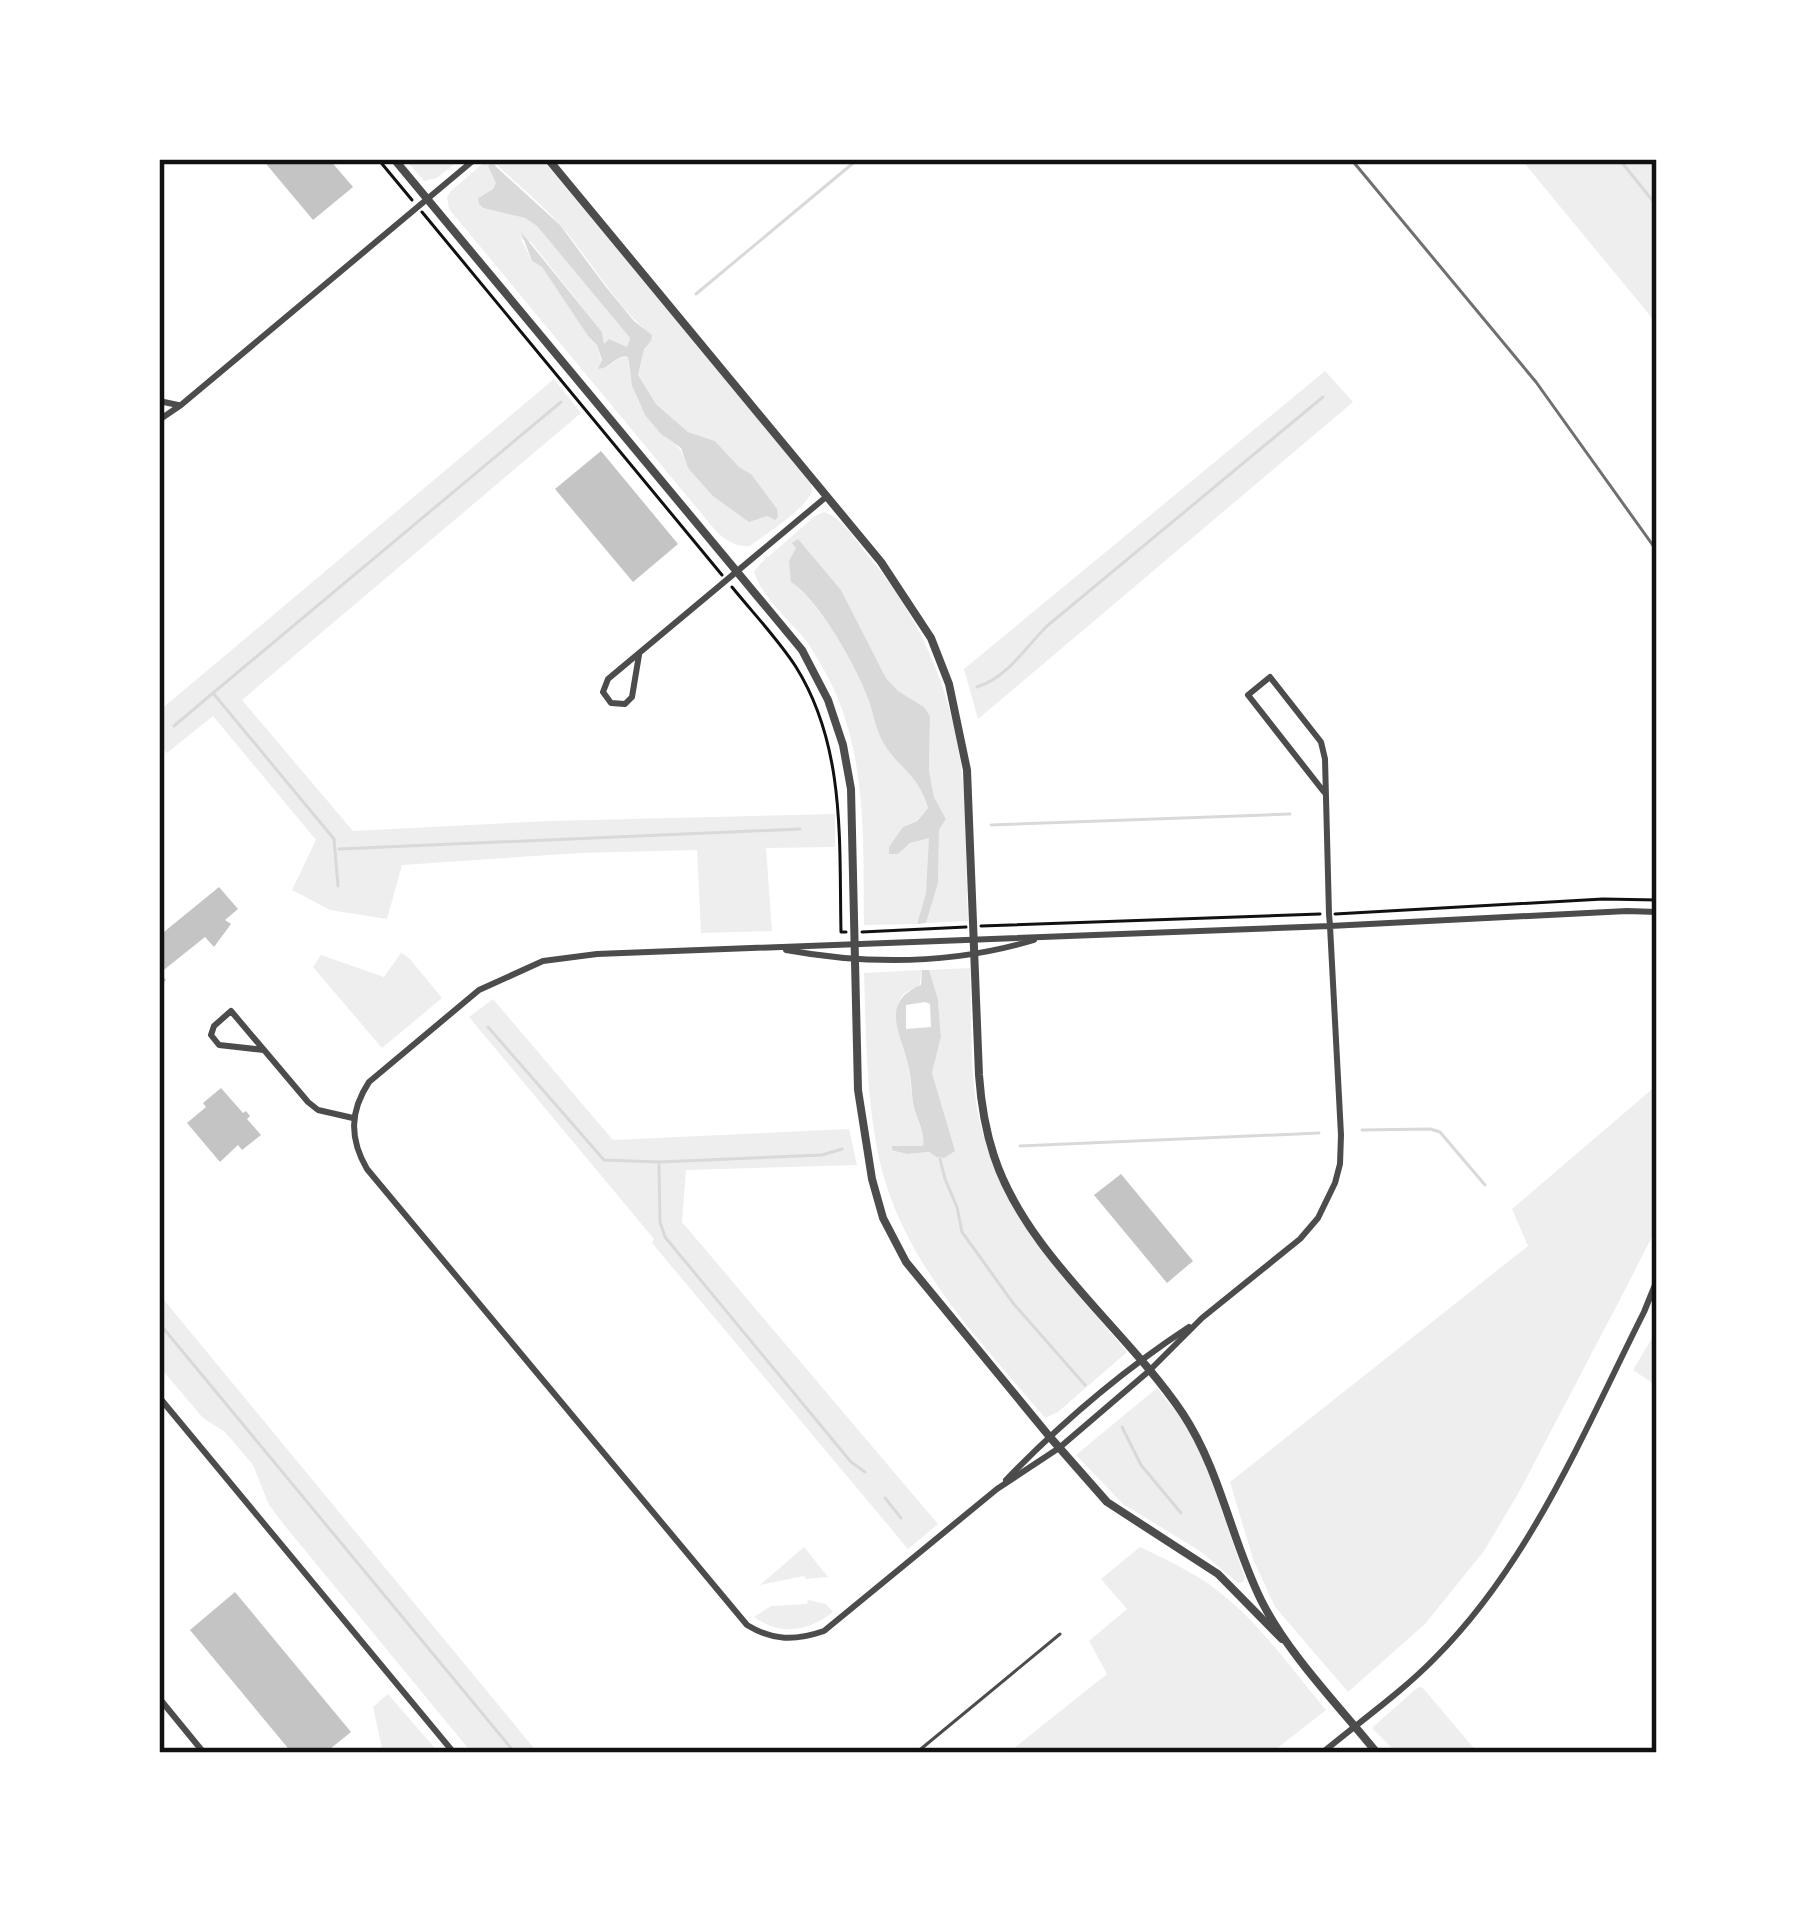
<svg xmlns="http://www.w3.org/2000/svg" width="1816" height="1912" font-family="Overpass,sans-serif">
	<rect width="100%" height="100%" fill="#fff"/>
	<g fill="#eee" fill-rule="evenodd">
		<polygon points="405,159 460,159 437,178 424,181"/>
		<path d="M488 159H542L810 480C811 484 812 487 812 490 810 506 763 536 750 546 735 547 725 540 715 530L449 209 447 197 451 191ZM497 165C518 185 541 203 560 225 592 261 613 303 651 335V341L644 348 638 375 656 404 688 432 715 441 739 467 751 474 776 513 767 516 688 468C679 440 676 449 658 430 639 410 629 384 628 357L619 358 608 366 602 364 597 345 588 336 542 267 532 261 521 239 531 242 602 332 605 347 609 339 627 347 630 338 537 226 525 218 483 208 479 204V197L493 189 497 183 490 171Z"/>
		<polygon points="1521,159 1657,159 1657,324"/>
		<polygon points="1325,371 1353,402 978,719 964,669"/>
		<polygon points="554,379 581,413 242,700 353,831 549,821 835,814 835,847 766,848 772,931 701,933 697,850 580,853 402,865 387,919 330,910 292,890 316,840 213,716 167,753 159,744 159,711"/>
		<path d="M824 512C843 518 857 542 869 557 921 618 953 694 962 774 967 822 966 873 968 921L926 923 938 883 939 830 946 819 934 797 929 770 930 716 924 707 898 691 886 678 841 590 797 539 791 582C820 602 857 668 869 701 873 713 875 726 881 737 895 767 917 771 928 808L916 821 903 827 898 854 910 843 929 837 931 842 926 893 917 924 864 925C863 839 868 747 824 670 819 662 815 654 810 646 793 622 763 600 754 572L761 563 815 516Z"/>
		<polygon points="401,953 409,958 442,998 382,1048 313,967 321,955 384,977"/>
		<path d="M970 968C972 1014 969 1063 977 1108 995 1210 1064 1276 1127 1352L1058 1412 1045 1418C977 1337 897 1257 877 1148 866 1090 866 1031 864 973L922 970 919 987C879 995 904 1044 909 1070 911 1083 911 1096 914 1109 918 1122 925 1132 923 1146H893L907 1154 929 1152 936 1157 944 1158 954 1150 932 1073 941 1038 940 1026 938 999 929 970Z"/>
		<polygon points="493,999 613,1140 849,1129 857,1165 686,1170 682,1222 938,1524 908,1549 652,1243 654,1239 469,1017"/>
		<polygon points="1657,1085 1657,1227 1628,1284 1519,1492 1484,1551 1425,1624 1348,1692 1275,1607 1253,1559 1230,1482 1528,1246 1512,1209"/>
		<polygon points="159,1294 538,1753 472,1753 285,1526 269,1505 253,1465 225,1432 203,1418 159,1366"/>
		<polygon points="1657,1330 1657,1386 1633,1370"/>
		<polygon points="1157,1388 1184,1422 1200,1448 1245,1578 1243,1582 1238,1583 1200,1551 1123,1504 1076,1455"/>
		<polygon points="804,1547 828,1577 806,1579 804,1576 760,1585"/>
		<path d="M1140 1547C1169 1561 1198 1574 1223 1595 1263 1627 1294 1672 1326 1710L1271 1753H1008L1107 1674 1089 1641 1127 1609 1101 1579Z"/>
		<path d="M808 1600 826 1604 833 1612C807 1632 781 1636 754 1617L771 1606 807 1604Z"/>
		<polygon points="1422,1687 1478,1753 1397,1753 1372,1728 1417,1688"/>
		<polygon points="388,1694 439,1753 383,1753 373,1707"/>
	</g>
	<g fill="#d9d9d9" fill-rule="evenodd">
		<path d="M492 163 560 225 606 287 634 321 652 335 651 341 644 349 638 375 656 404 688 432 715 441 739 467 751 474 777 509 778 517 775 520 767 516 749 522 713 496 688 468 681 448 661 434 645 415 632 386 628 357C616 354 610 369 598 369L602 360 597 345 588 336 542 267 532 261 521 232 602 332 604 344 609 339 627 347 630 338 537 226 525 218 483 208 479 204 478 198 493 189 496 183 488 166Z"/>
		<path d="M798 539 841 590 886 678 898 691 924 707 930 716 929 770 934 797 946 819 939 830 938 883 926 923 917 924 926 893 929 838 910 843 898 854H889V847L903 827 917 821 928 808C918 772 895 767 881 738 875 726 873 713 869 701 857 668 820 601 791 582L789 561 796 548 792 543Z"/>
		<path d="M922 970H929L938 999 940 1026 941 1037 932 1073 955 1151 944 1158 936 1157 929 1152 907 1154 892 1150V1146H923C925 1132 918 1122 914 1108 911 1095 912 1082 909 1069 902 1034 878 1003 921 985ZM925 1002 930 1004 931 1027 906 1029V1005Z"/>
	</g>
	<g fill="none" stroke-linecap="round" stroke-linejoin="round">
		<g stroke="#d9d9d9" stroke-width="3">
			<polyline points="1619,159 1657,206"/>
			<polyline points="696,294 858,159"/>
			<path d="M977 687C1008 677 1025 648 1047 626L1323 397"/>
			<polyline points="174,726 213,693"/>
			<polyline points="991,825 1290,814"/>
			<polyline points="339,849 800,829"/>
			<polyline points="338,886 334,839 213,693 561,402"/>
			<polyline points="488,1027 604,1160 659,1162 822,1155 842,1149"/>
			<polyline points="1362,1130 1430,1129 1440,1132 1485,1185"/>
			<polyline points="1020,1146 1319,1133"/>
			<polyline points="940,1159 945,1179 957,1207 962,1232 1013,1303 1085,1385"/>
			<polyline points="659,1165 660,1222 665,1237 851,1462 865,1472"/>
			<polyline points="159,1323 515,1753"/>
			<polyline points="1122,1427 1141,1465 1181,1513"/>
			<polyline points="885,1498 901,1518"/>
		</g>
	</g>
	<g fill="#c4c4c4">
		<polygon points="262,159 329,159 353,187 313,220"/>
		<polygon points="601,451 678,544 633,582 555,489"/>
		<polygon points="219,887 238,909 225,920 231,924 214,947 205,937 160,973 166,980 159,986 159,936"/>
		<polygon points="221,1088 243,1113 246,1111 250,1116 247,1119 261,1135 242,1150 238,1145 220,1162 187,1123 206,1107 203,1103"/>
		<polygon points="1121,1174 1193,1261 1167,1283 1094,1195"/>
		<polygon points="235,1592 351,1732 325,1753 292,1753 190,1630"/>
	</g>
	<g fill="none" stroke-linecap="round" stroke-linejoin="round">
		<g stroke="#111" stroke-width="3">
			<polyline points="378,159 412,200"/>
			<polyline points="422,212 722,575"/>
			<path d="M732 587C753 613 778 639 796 667 846 747 839 842 841 932H846"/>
			<polyline points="1335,914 1603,899 1657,900"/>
			<polyline points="981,926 1320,914"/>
			<polyline points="862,932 966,927"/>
		</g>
		<polyline stroke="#4c4c4c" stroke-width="3" points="916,1753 1060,1634"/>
		<g stroke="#4c4c4c" stroke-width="6">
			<polyline points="159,401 178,405"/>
			<polyline points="159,420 181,405 475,159"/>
			<polyline points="639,655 632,697 625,704 611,703 603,692 608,679 826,497"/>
			<path d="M1324 792 1248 695 1270 677 1321 742 1325 759 1329 914 1330 926 1341 1135 1340 1164 1335 1183 1318 1218 1300 1239 1202 1318 1149 1371 1059 1448 997 1489 824 1631C795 1641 773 1641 747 1625L367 1169C349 1138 350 1111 369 1082L479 990 543 961 597 954 1330 926 1627 911 1657 912"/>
			<path d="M786 950C868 965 954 964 1034 940"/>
			<polyline points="264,1050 219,1045 211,1035 214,1026 231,1011 308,1102 318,1110 353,1118"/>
			<polyline points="159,1397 454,1753"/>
			<path d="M1006 1480C1062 1422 1122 1371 1189 1327"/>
			<polyline points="159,1698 204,1753"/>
			<path d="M1322 1753C1359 1722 1401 1693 1435 1658 1531 1562 1584 1431 1644 1312L1657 1280"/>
		</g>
		<g stroke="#4c4c4c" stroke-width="8">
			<polyline points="394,159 802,650 828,700 843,745 851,789 858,1090 872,1179 883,1218 906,1262 1049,1436 1107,1502 1218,1574 1282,1639"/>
			<path d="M548 159 881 562 931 638 949 684 967 770 979 1075C981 1103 985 1129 994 1156 1026 1254 1126 1329 1183 1414 1220 1470 1231 1539 1261 1600 1288 1654 1339 1706 1377 1753"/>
		</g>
		<polyline stroke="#707070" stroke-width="3" points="1351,159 1536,382 1657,551"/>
	</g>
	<rect width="1816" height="1912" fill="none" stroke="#ffffff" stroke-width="324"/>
	<rect x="162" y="162" width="1492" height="1588" fill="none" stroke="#111" stroke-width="4.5"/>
</svg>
